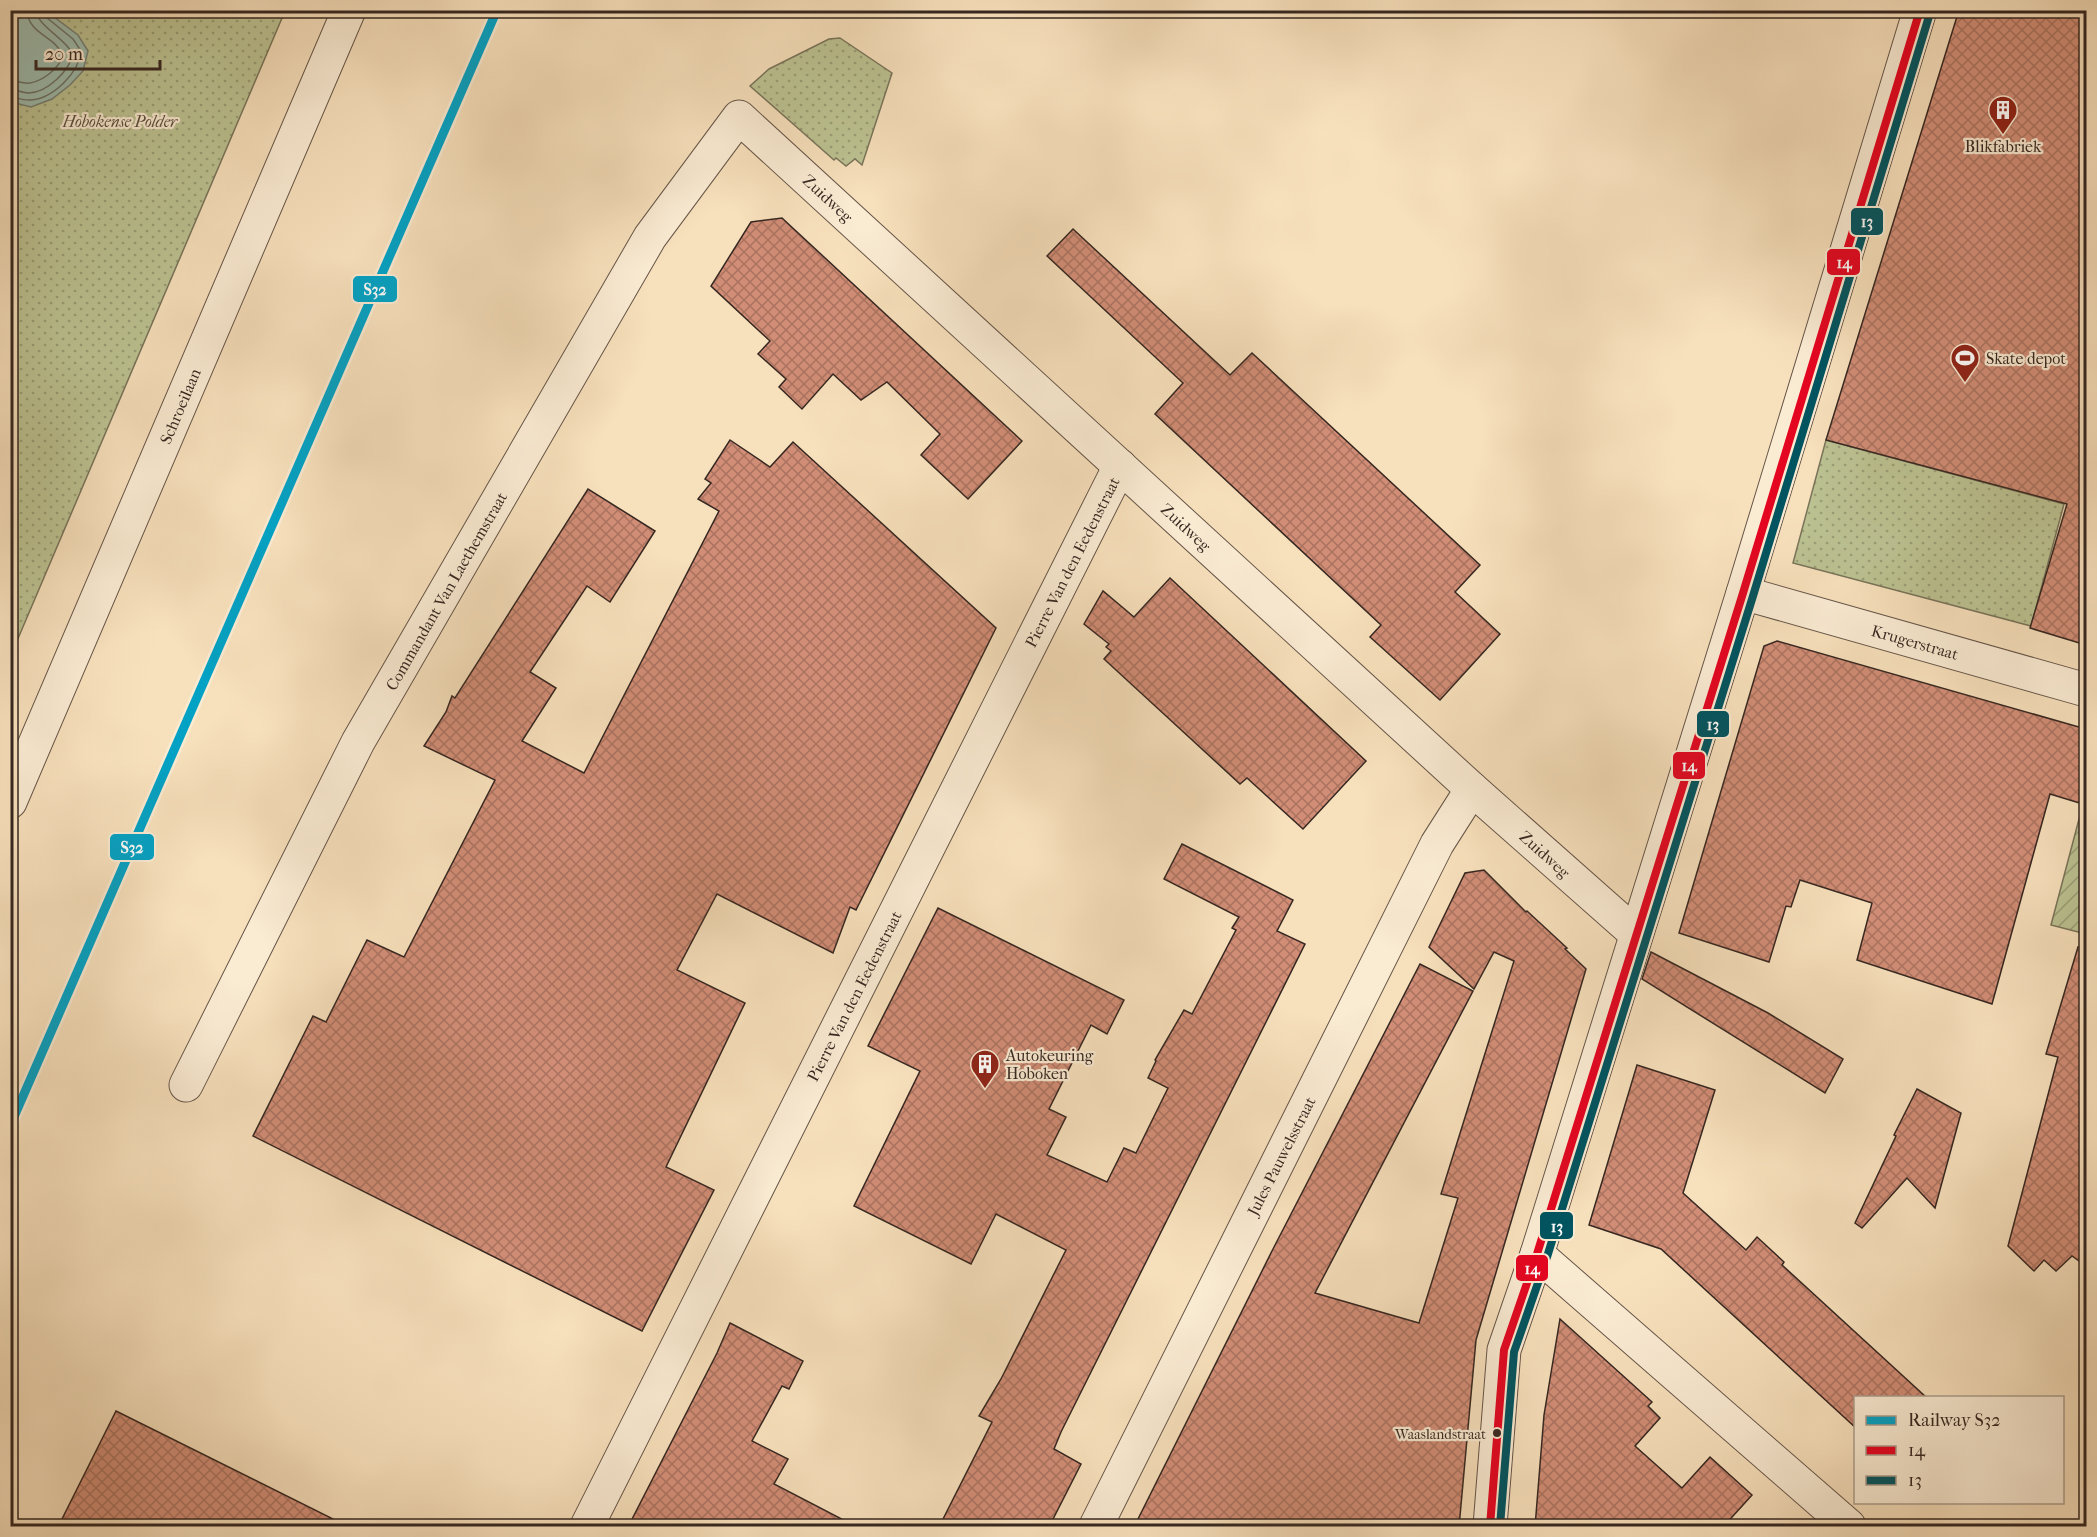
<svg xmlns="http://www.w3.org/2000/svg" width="2097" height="1537" font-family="'IM FELL French Canon',serif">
	<defs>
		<pattern id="park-dots" width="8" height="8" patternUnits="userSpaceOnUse" patternTransform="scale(1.5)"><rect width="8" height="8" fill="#bcc292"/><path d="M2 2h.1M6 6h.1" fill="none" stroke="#9a9e77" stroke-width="1.8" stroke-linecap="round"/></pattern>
		<pattern id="garden-furrows" width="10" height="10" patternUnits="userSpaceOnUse" patternTransform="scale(1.5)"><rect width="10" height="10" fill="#bcc292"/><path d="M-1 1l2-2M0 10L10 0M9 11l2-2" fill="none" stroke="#9a9e77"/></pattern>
		<pattern id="building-cross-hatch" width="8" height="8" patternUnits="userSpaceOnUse" patternTransform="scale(1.5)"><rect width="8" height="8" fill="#d18d76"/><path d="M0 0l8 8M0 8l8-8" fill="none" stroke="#aa7360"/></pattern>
	</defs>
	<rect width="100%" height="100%" fill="#f7e0bc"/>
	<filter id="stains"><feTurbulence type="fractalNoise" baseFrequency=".00333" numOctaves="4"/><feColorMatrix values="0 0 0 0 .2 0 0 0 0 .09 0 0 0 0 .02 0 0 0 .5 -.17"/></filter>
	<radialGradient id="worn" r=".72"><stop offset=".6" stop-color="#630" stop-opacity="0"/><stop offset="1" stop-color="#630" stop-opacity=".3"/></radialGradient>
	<g fill="url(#park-dots)" stroke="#79745a" stroke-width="1.5">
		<polygon points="11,11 285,11 11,655"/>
		<polygon points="840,38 892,73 862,165 855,159 846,166 836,158 834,160 750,86 769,69 829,39"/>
		<polygon points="1826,440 2064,504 2031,626 1793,563"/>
	</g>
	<polygon fill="url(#garden-furrows)" stroke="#79745a" stroke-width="1.5" points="2083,804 2086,805 2086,934 2051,925"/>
	<polygon fill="#9dbdb0" stroke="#748177" stroke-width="1.5" points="10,11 46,11 78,35 88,51 83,71 70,85 52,99 31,107 11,102"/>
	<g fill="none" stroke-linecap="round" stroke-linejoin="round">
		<g stroke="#6a7268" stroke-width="1.5">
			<path d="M10 80C17 81 24 84 30 83 43 81 59 68 63 56 56 36 28 35 27 10"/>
			<path d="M10 89C17 90 23 93 29 93 48 92 69 71 73 54 64 37 37 26 36 10"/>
			<path d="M10 97C16 98 23 100 29 100 52 100 79 73 81 51L73 39 46 17 44 10"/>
		</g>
	</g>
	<g fill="url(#building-cross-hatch)" stroke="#362721" stroke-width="1.5">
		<polygon points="1959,10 2086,10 2086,645 2030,628 2067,504 1826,440"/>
		<polygon points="782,218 1022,441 968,499 921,455 940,434 887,382 861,400 833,374 802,409 779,387 786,379 758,354 770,341 711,286 751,222"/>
		<polygon points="1073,229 1230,375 1252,353 1480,565 1455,592 1500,634 1440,700 1370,637 1381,625 1155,414 1183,383 1047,256"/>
		<polygon points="730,440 770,467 793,442 996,628 856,910 850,907 833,953 717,894 677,970 745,1003 666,1167 714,1190 642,1331 253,1136 313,1016 326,1022 367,940 404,957 495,780 424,746 446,712 452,696 455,698 588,489 655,531 610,602 587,586 530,672 556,688 522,741 584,773 719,511 698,499 711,483 705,479"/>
		<polygon points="1170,578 1366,761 1303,829 1247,778 1240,784 1104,659 1111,651 1106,647 1109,644 1084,624 1103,591 1134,617"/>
		<polygon points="1777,641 2086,729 2086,805 2050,794 1992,1004 1857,960 1872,903 1800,880 1791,907 1786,906 1769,962 1679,933 1764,646"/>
		<polygon points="1182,844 1293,900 1277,931 1305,944 1061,1432 1054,1449 1081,1464 1049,1527 939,1527 992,1422 979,1416 1001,1379 1066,1250 996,1214 971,1264 854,1206 920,1071 868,1046 938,908 1124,1000 1107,1034 1091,1025 1049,1109 1066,1117 1047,1155 1107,1182 1124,1148 1136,1153 1168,1088 1148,1078 1156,1061 1155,1060 1184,1010 1192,1014 1236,930 1232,928 1239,917 1164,879"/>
		<polygon points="1484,870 1526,912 1527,911 1567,948 1565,949 1586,969 1476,1340 1459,1527 1134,1527 1273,1249 1420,964 1473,991 1315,1293 1419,1323 1458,1198 1441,1194 1514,961 1494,952 1474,989 1429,947 1465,873"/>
		<polygon points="2078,947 2086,949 2086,1266 2072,1256 2056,1271 2044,1260 2034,1271 2008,1246 2058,1057 2046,1054"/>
		<polygon points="1651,952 1768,1013 1843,1059 1825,1093 1642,979"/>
		<polygon points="1637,1065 1715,1090 1683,1193 1746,1250 1757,1237 1784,1262 1782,1265 1927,1398 1856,1398 1856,1428 1661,1249 1589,1225"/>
		<polygon points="1917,1089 1961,1113 1935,1208 1907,1178 1862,1228 1855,1223 1896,1136 1894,1135"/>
		<polygon points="1560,1319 1652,1402 1648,1406 1660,1418 1635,1446 1682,1488 1710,1457 1752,1495 1723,1527 1535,1527 1544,1415"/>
		<polygon points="730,1323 803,1361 789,1389 782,1386 752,1441 788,1459 774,1484 857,1527 628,1527 717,1353"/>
		<polygon points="116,1411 349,1527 58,1527"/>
	</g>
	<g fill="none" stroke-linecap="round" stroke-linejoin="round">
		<g stroke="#665548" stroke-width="35">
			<g id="minor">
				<polyline points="1743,593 2086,690"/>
				<polyline points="10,802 349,10"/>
				<polyline points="186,1085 358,742 650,237 739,117 1472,789 1636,934"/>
				<polyline points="1537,1254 1849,1526"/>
				<polyline points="587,1526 1120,466"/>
				<polyline points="1096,1526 1437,844 1472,789"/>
				<polyline points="1490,1526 1504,1350 1537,1254 1743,593 1920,10"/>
			</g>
		</g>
		<use href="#minor" stroke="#faebd3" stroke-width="33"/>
		<g stroke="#faebd3" stroke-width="12">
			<polyline id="bus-1" points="1490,1526 1504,1350 1537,1254 1743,593 1920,10"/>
		</g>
		<g stroke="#faebd3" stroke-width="12">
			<polyline id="bus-2" points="1500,1526 1514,1352 1547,1257 1753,596 1930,13"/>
		</g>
		<use href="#bus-1" stroke="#e40521" stroke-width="8"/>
		<use href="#bus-2" stroke="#005460" stroke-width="8"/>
		<g stroke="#faebd3" stroke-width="14">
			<polyline id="rail-1" points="10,1126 497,10"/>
		</g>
		<use href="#rail-1" stroke="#03a2c5" stroke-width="9"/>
	</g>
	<defs>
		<g id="building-pin" transform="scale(1.5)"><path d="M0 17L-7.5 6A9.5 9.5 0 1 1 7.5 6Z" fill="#8f2418" stroke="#faebd3"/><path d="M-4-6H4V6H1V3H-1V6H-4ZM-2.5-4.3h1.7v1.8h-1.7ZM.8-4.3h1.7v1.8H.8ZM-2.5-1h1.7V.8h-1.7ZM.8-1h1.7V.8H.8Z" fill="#fff"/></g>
		<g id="stadium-pin" transform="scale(1.5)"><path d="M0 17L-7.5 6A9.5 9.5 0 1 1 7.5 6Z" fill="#8f2418" stroke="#faebd3"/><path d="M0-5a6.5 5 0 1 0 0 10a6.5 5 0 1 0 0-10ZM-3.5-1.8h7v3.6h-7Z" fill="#fff"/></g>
	</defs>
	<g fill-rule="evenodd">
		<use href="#building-pin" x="2003" y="110"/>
		<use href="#stadium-pin" x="1965" y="358"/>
		<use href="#building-pin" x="985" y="1064"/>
	</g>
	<circle fill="#362721" stroke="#faebd3" stroke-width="2" cx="1497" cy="1433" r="5"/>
	<g text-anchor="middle" stroke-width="4.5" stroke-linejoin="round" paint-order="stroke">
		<g font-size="14" fill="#362721" stroke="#faebd3" text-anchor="end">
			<text x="1486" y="1439">Waaslandstraat</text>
		</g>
		<g font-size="16" font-style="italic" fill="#584e3d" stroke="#faebd3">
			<text x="120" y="127">Hobokense Polder</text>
		</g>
		<g font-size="16" fill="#362721" stroke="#faebd3" text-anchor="start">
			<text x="2003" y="152" text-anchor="middle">Blikfabriek</text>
			<text x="1986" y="364">Skate depot</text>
			<text x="1006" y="1061">Autokeuring<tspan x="1006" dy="18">Hoboken</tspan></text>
		</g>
		<g font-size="16" fill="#362721" stroke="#faebd3">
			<text transform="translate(828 198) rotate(43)" y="6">Zuidweg</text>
			<text transform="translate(180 406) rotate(-67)" y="6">Schroeilaan</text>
			<text transform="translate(1186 527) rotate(43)" y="6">Zuidweg</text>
			<text transform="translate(1072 562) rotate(-63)" y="6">Pierre Van den Eedenstraat</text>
			<text transform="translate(446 591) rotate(-60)" y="6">Commandant Van Laethemstraat</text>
			<text transform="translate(1915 642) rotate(16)" y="6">Krugerstraat</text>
			<text transform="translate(1545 854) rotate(42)" y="6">Zuidweg</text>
			<text transform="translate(854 996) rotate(-63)" y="6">Pierre Van den Eedenstraat</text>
			<text transform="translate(1281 1156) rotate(-63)" y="6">Jules Pauwelsstraat</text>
		</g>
	</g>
	<g stroke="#faebd3" stroke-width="2">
		<rect x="1850" y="207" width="34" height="29" rx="6" fill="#005460"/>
		<rect x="1826" y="248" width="35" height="28" rx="6" fill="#e40521"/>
		<rect x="352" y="275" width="46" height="28" rx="6" fill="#03a2c5"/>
		<rect x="1696" y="710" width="34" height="28" rx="6" fill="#005460"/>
		<rect x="1672" y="751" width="34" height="29" rx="6" fill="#e40521"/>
		<rect x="109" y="833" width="46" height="28" rx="6" fill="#03a2c5"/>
		<rect x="1539" y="1211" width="35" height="29" rx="6" fill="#005460"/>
		<rect x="1515" y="1254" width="34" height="28" rx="6" fill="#e40521"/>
	</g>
	<g font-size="16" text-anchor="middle" font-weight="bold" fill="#fff">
		<text x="1867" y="227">13</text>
		<text x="1844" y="268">14</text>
		<text x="375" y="295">S32</text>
		<text x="1713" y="730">13</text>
		<text x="1689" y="771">14</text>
		<text x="132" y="853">S32</text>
		<text x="1557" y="1232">13</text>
		<text x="1532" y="1274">14</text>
	</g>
	<rect width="2097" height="1537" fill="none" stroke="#f7e0bc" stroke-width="36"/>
	<rect x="12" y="12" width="2073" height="1513" fill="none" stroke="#362721" stroke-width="3"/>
	<rect x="18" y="18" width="2061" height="1501" fill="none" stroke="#362721" stroke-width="1.5"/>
	<rect x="1854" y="1396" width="210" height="108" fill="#faebd3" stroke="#ac9d8c" stroke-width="1.5"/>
	<rect x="1866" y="1416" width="30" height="9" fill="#03a2c5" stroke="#ac9d8c" stroke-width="1.5"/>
	<text x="1908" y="1426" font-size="18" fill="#362721">Railway S32</text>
	<rect x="1866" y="1446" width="30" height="9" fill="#e40521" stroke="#ac9d8c" stroke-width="1.5"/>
	<text x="1908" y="1456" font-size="18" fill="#362721">14</text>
	<rect x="1866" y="1476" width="30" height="9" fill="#005460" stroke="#ac9d8c" stroke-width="1.5"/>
	<text x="1908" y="1486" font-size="18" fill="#362721">13</text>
	<path d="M36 60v9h124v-9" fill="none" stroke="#362721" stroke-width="3"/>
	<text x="45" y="60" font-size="18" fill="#362721" stroke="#faebd3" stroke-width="4.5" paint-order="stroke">20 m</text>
	<rect width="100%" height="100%" filter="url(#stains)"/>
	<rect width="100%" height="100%" fill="url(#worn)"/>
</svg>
